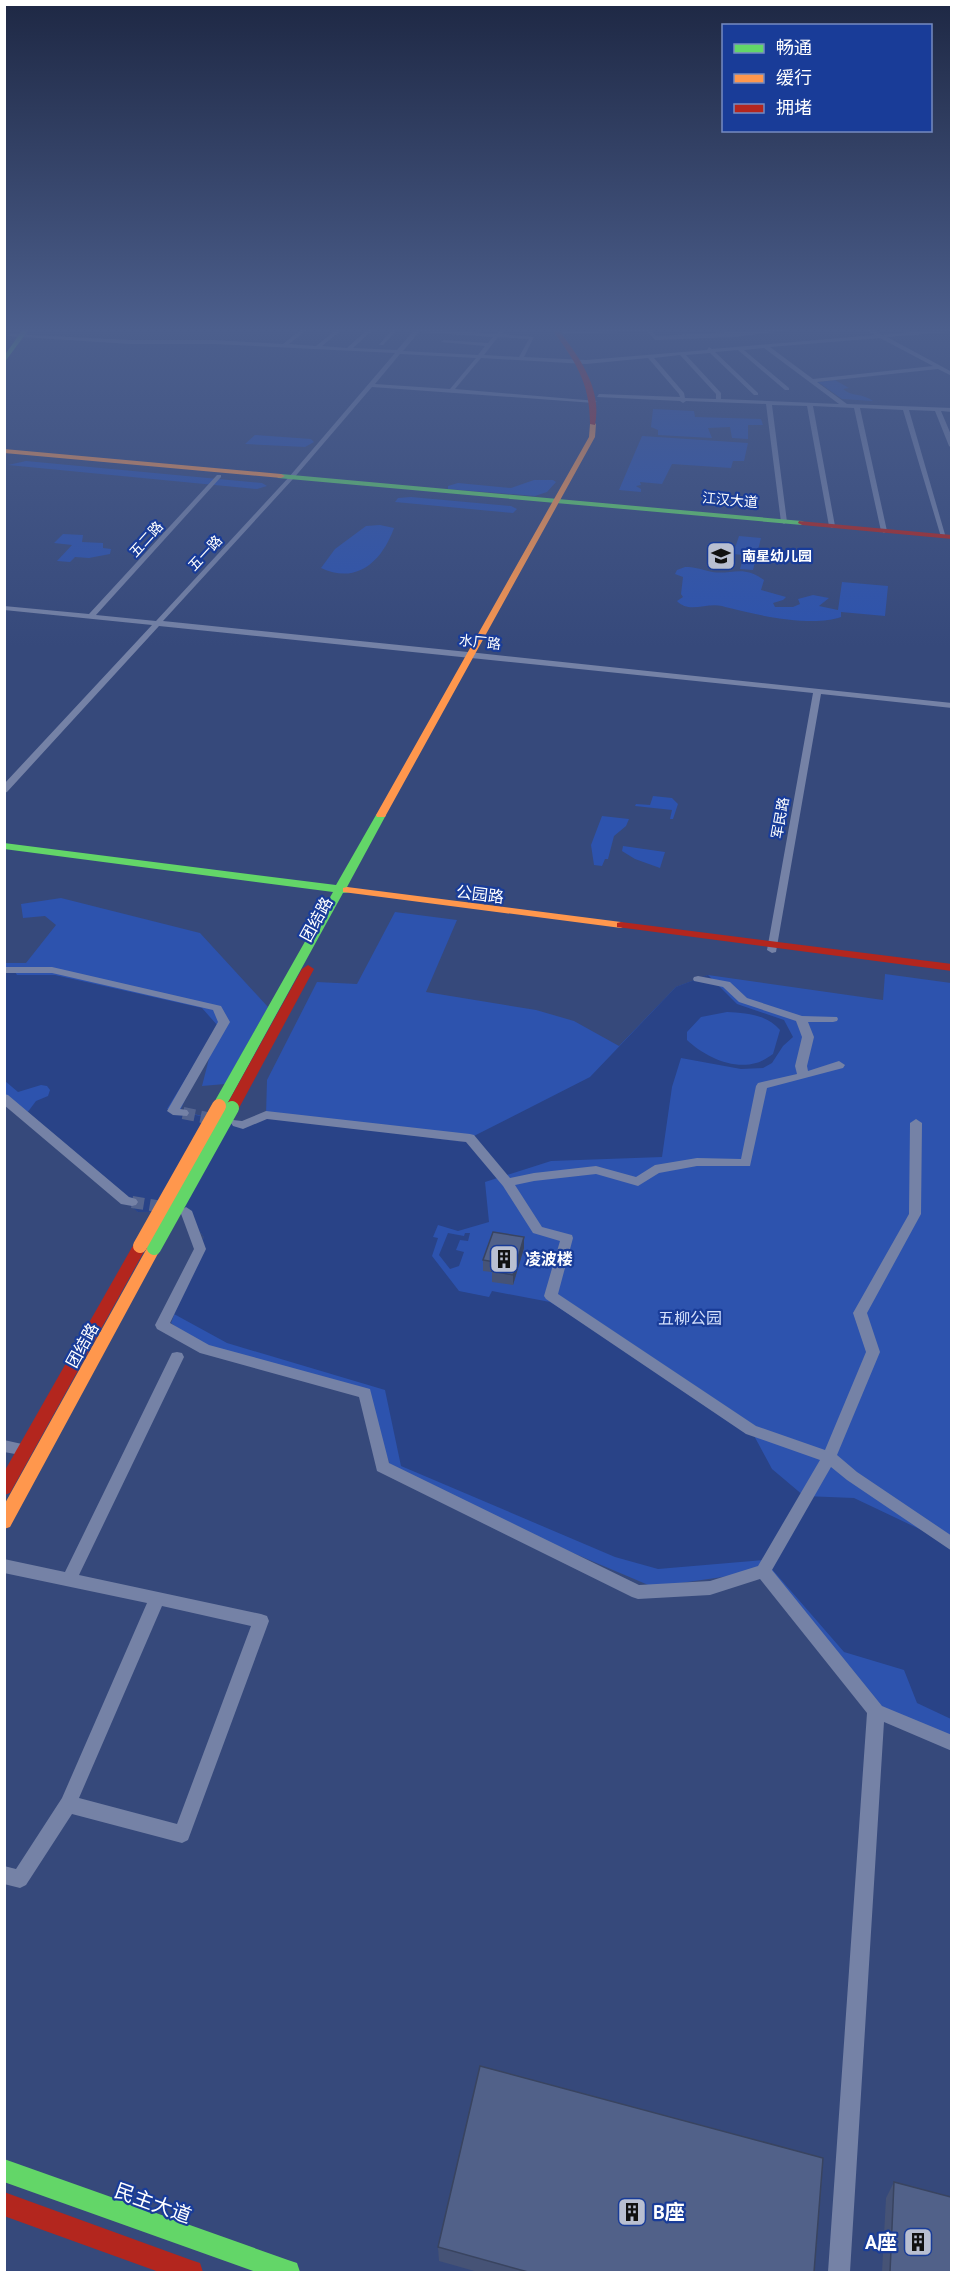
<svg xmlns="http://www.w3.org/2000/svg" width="956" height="2277" font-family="'PT Sans','Noto Sans SC',sans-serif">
	<rect width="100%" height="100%" fill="#36497b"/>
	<g fill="#2d53ae" fill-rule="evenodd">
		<path d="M835 380 849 388 843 389C852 397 863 393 873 401L842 399 818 382Z"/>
		<polygon points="653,409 694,411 695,417 761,419 763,425 748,425 748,439 732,438 730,427 708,428 712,438 658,435 658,430 651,427"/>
		<polygon points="255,435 311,439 314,442 305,447 245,444"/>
		<polygon points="642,436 748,443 744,461 733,461 731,468 672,464 662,484 640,482 641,485 636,486 641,489 641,492 619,490"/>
		<polygon points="26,461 262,483 267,486 257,489 8,465"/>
		<polygon points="534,480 553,480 556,482 547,492 535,496 448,489 448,486 458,483 511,488"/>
		<polygon points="411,497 511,506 517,509 513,513 395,502 398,498"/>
		<path d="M380 525 394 528C382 561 357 585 321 568L335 549 366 526Z"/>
		<polygon points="63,534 83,535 82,542 103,543 103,548 111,549 110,554 89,558 75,557 70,562 57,561 72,545 54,543"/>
		<polygon points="739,536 761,538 753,570 740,569 744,555 733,554"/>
		<path d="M685 567C694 567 700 569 708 571 728 577 742 563 764 580L761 590 786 597 783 600 773 603 775 607H793L800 604 798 599 813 595 829 598 819 606 838 610 842 582 888 586 885 616 841 612V617C812 628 751 614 722 606 707 602 689 614 677 601L683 597 681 594 683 577 675 574 677 570Z"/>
		<polygon points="653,796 672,798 678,804 673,819 670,819 672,810 635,806 636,804 650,805"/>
		<polygon points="602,816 629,819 626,826 614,836 608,859 605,859 602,866 594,865 591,845"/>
		<polygon points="623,846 665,852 660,868 635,859 622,851"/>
		<path d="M61 898 200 933 268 1007 225 1084 202 1086 216 1031 180 1111 243 1125 266 1115 267 1080 317 982 357 984 395 912 457 920 426 992 536 1010 574 1021 619 1046 676 987 708 975 883 1000 885 974 951 983V1743L876 1711 764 1571 653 1587 394 1477 365 1393 205 1349 171 1323 204 1237 186 1211 138 1212 5 1099V963H26L56 925 45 916 23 918 21 904ZM302 1120 469 1139 462 1142Z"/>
	</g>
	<g fill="#294387" fill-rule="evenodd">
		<path d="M5 971 15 972 17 975H55L202 1008 218 1026 167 1109 243 1125 266 1115 462 1142 590 1077 676 987 708 975 737 1004 784 1020 793 1037 783 1046 772 1063 763 1068 741 1069 681 1058 672 1087 662 1157 551 1161 485 1182 489 1222 458 1231 438 1225 433 1237 438 1238 432 1256 459 1291 489 1297 492 1291 550 1302 751 1430 772 1469 804 1496 854 1498 951 1544V1719L917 1703 904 1670 844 1652 764 1560 658 1569 615 1557 401 1466 385 1390 227 1343 174 1314 204 1237 186 1211 138 1212 24 1117 36 1101 48 1096 50 1090 47 1086 41 1085 18 1092 5 1081ZM727 1012C745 1013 767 1014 780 1030L773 1054C768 1057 762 1062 756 1063 732 1070 704 1056 687 1040V1032L701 1017Z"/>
		<polygon points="448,1233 464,1236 465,1233 470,1233 468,1241 460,1240 456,1250 464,1252 459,1266 450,1269 439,1255"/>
	</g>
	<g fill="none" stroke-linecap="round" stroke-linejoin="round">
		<g stroke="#54648f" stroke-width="12" stroke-dasharray="12 6" stroke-linecap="butt">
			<polyline points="183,1113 217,1120"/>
			<polyline points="132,1202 169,1208"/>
		</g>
		<g fill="#7582a6" fill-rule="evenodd">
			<path d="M303 328H309L289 344 316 346 338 328H344L322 346 347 348 369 328H375L353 348 397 350 416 328 496 334 500 330 503 332 501 334 534 337 524 357 586 360 707 350 709 347 712 349 875 335 864 328H870L882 335 952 328V332L887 337 952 372V376L938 369 817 382 847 404 952 408V412L941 411 952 437V448L949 446 935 411 909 410 946 538 941 537 903 410 860 408 887 531 884 533 881 531 854 408 813 406 835 526 832 528 829 526 807 406 772 405 787 522 784 524 781 522 766 404 686 401 683 403 680 401 597 397 599 394 680 397 679 394 648 358 586 364 481 358 455 389 597 401 594 403 372 387 293 479 163 621 478 653 952 703V708L821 694 776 952 772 953 767 950 813 693 159 626 7 792 4 793V784L152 625 4 610V606L89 614 217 475H221V477L96 615 156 621 289 477 395 353 215 344H130L7 336 10 334 130 340H215L283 344ZM419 332 493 337 488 343 444 340 441 342 485 346 478 355 403 351ZM498 337 529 339 519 357 484 355ZM880 338 933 366 813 379 770 347ZM764 348 839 404 721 399V393L686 355 710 353 754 395H758V393L715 352 738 350 785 390H789V388L744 350ZM400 354 476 358 450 389 375 384ZM680 355 716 394V399L685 398 684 393 654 358Z"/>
			<polygon points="393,328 399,328 383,345 379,345"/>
			<polygon points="650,328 656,336 806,328 735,337 655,340 647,331 564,334 561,332"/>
			<polygon points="4,967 52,967 221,1006 230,1022 180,1109 187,1110 189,1113 187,1116 173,1115 167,1111 218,1022 213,1010 52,973 4,973"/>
			<polygon points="698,976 730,982 747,998 802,1016 837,1017 838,1019 837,1021 833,1022 808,1022 814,1037 807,1066 808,1071 839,1061 845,1065 843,1068 767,1088 750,1166 697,1166 659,1173 638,1186 596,1174 534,1181 515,1185 542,1227 572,1235 573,1238 558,1294 756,1426 825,1450 866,1352 853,1313 909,1214 910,1123 916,1119 922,1123 921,1214 867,1313 880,1352 837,1455 857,1472 952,1536 952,1551 847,1480 831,1467 772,1570 882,1706 952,1735 952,1751 884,1722 850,2272 828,2272 867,1713 760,1579 710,1595 638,1599 632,1597 377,1471 359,1397 200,1353 157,1329 155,1325 194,1249 180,1211 186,1207 192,1211 206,1249 170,1323 209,1345 370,1389 389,1463 639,1585 710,1581 758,1566 820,1460 746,1434 546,1299 544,1296 560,1241 533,1233 503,1186 466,1142 267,1119 243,1129 233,1126 231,1123 233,1120 242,1121 266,1111 470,1134 474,1135 510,1178 534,1173 596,1166 636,1177 655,1165 697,1158 741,1159 756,1086 758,1083 797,1074 795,1066 802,1037 796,1021 739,1002 723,987 694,981 693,979 694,977"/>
			<polygon points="4,1094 8,1095 129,1197 136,1199 138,1202 136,1205 132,1206 121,1204 4,1105"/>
			<path d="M177 1352 182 1353 184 1357 79 1575 261 1614 267 1616 269 1621 188 1840 182 1843 72 1814 26 1885 20 1888 4 1884V1866L16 1869 62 1798 147 1603 4 1573V1559L65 1572 170 1357 172 1353ZM162 1606 251 1626 177 1824 79 1798Z"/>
			<polygon points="4,1440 31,1446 33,1450 31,1454 26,1456 4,1452"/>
		</g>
		<g fill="#63d668" fill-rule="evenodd">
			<polygon points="24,328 30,328 4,363 4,356"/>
			<polygon points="281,474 802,521 806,523 802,525 278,478 277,476"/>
			<polygon points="381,812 386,815 347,887 353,890 351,892 343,893 226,1106 219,1110 212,1106 333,892 4,849 4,843 336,885 376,815"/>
			<polygon points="4,2159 288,2260 297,2263 300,2272 256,2272 4,2182"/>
		</g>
		<g fill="#ff974d" fill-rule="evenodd">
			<polygon points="593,422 596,424 595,437 386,815 385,817 377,817 376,815 589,437 590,424"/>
			<polygon points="4,449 281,474 285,476 281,478 4,453"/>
			<polygon points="347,887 621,922 627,925 621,928 343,892 343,888"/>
			<polygon points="154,1243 159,1244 161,1248 10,1527 4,1529 4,1505 147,1248 149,1244"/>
		</g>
		<g fill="#b3261e" fill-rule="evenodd">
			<path d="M551 328H557C578 355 603 389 595 425L590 424C590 382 575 361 551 328Z"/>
			<polygon points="799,521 952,535 952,539 802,525 798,523"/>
			<polygon points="621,922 952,964 952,971 617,927 617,923"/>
			<polygon points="308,965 314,969 239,1108 232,1112 227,1111 225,1108 302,969"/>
			<polygon points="140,1241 145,1242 147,1246 10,1493 4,1495 4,1472 135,1242"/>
			<polygon points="4,2192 191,2260 200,2263 203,2272 159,2272 4,2216"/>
		</g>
		<polyline stroke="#63d668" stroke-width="14" points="154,1248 232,1108"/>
		<polyline stroke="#ff974d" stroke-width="14" points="140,1246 219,1106"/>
	</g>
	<g fill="#465376">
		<polygon points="524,1237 524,1248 513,1285 492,1282 492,1272 483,1271 483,1260"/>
		<polygon points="894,2182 951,2272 882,2272 886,2198"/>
		<polygon points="438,2247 814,2272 478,2272 439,2261"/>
	</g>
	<polygon fill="#394460" points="524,1237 524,1248 513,1285 513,1275"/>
	<g fill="#516189" stroke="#394460" stroke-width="1.5">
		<polygon points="493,1232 524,1237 513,1275 492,1271 495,1262 483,1260"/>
		<polygon points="480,2066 823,2158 814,2272 528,2272 438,2247"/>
		<polygon points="894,2182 951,2197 951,2272 890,2272"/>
	</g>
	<linearGradient id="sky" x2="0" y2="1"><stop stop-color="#1e2844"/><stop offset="0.51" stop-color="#4c5f8d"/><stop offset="1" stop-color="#4c5f8d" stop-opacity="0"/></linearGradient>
	<rect width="956" height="647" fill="url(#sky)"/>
	<defs>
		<g id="school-square" transform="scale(1.5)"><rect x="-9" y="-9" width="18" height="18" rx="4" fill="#b9bfd1" stroke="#193c98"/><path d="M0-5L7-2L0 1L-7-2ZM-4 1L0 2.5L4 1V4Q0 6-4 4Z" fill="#111"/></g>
		<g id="building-square" transform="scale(1.5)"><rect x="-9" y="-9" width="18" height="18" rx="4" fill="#b9bfd1" stroke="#193c98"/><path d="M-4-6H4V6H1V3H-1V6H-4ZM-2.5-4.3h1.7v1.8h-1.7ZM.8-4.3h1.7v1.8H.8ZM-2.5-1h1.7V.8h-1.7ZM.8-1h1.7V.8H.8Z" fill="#111"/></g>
	</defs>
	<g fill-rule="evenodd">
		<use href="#school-square" x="721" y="556"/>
		<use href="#building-square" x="504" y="1259"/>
		<use href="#building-square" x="632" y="2212"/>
		<use href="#building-square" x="918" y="2242"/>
	</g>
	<g text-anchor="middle" stroke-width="4.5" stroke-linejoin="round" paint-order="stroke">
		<g font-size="14" fill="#fff" stroke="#193c98">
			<text transform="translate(730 500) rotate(5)" y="5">江汉大道</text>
			<text transform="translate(146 539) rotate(-48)" y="5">五二路</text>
			<text transform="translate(205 553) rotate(-47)" y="5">五一路</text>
			<text transform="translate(480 642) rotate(6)" y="5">水厂路</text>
			<text transform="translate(780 818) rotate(-80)" y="5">军民路</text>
		</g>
		<g font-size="14" font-weight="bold" fill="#fff" stroke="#193c98" text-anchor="start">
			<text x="742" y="561">南星幼儿园</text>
		</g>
		<g font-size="16" fill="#fff" stroke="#193c98">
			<text transform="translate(480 894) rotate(7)" y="6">公园路</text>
			<text transform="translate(316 919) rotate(-61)" y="6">团结路</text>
			<text transform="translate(82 1345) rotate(-61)" y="6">团结路</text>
		</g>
		<g font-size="16" font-weight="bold" fill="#fff" stroke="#193c98" text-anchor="start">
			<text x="525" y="1265">凌波楼</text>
		</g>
		<g font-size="16" fill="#d4e0fc" stroke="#193c98">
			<text x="690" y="1324">五柳公园</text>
		</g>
		<g font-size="20" fill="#fff" stroke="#193c98">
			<text transform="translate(153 2203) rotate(20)" y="7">民主大道</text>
		</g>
		<g font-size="20" font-weight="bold" fill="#fff" stroke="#193c98" text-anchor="start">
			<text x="653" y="2219">B座</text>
			<text x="897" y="2249" text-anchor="end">A座</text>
		</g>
	</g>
	<rect width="956" height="2277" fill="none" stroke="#ffffff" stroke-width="12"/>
	<rect x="722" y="24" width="210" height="108" fill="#193c98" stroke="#758ac1" stroke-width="1.5"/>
	<rect x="734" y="44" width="30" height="9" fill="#63d668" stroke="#758ac1" stroke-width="1.5"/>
	<text x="776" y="54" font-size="18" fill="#ffffff">畅通</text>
	<rect x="734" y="74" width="30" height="9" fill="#ff974d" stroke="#758ac1" stroke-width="1.5"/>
	<text x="776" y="84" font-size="18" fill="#ffffff">缓行</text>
	<rect x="734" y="104" width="30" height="9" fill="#b3261e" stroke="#758ac1" stroke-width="1.5"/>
	<text x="776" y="114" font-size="18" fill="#ffffff">拥堵</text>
</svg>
